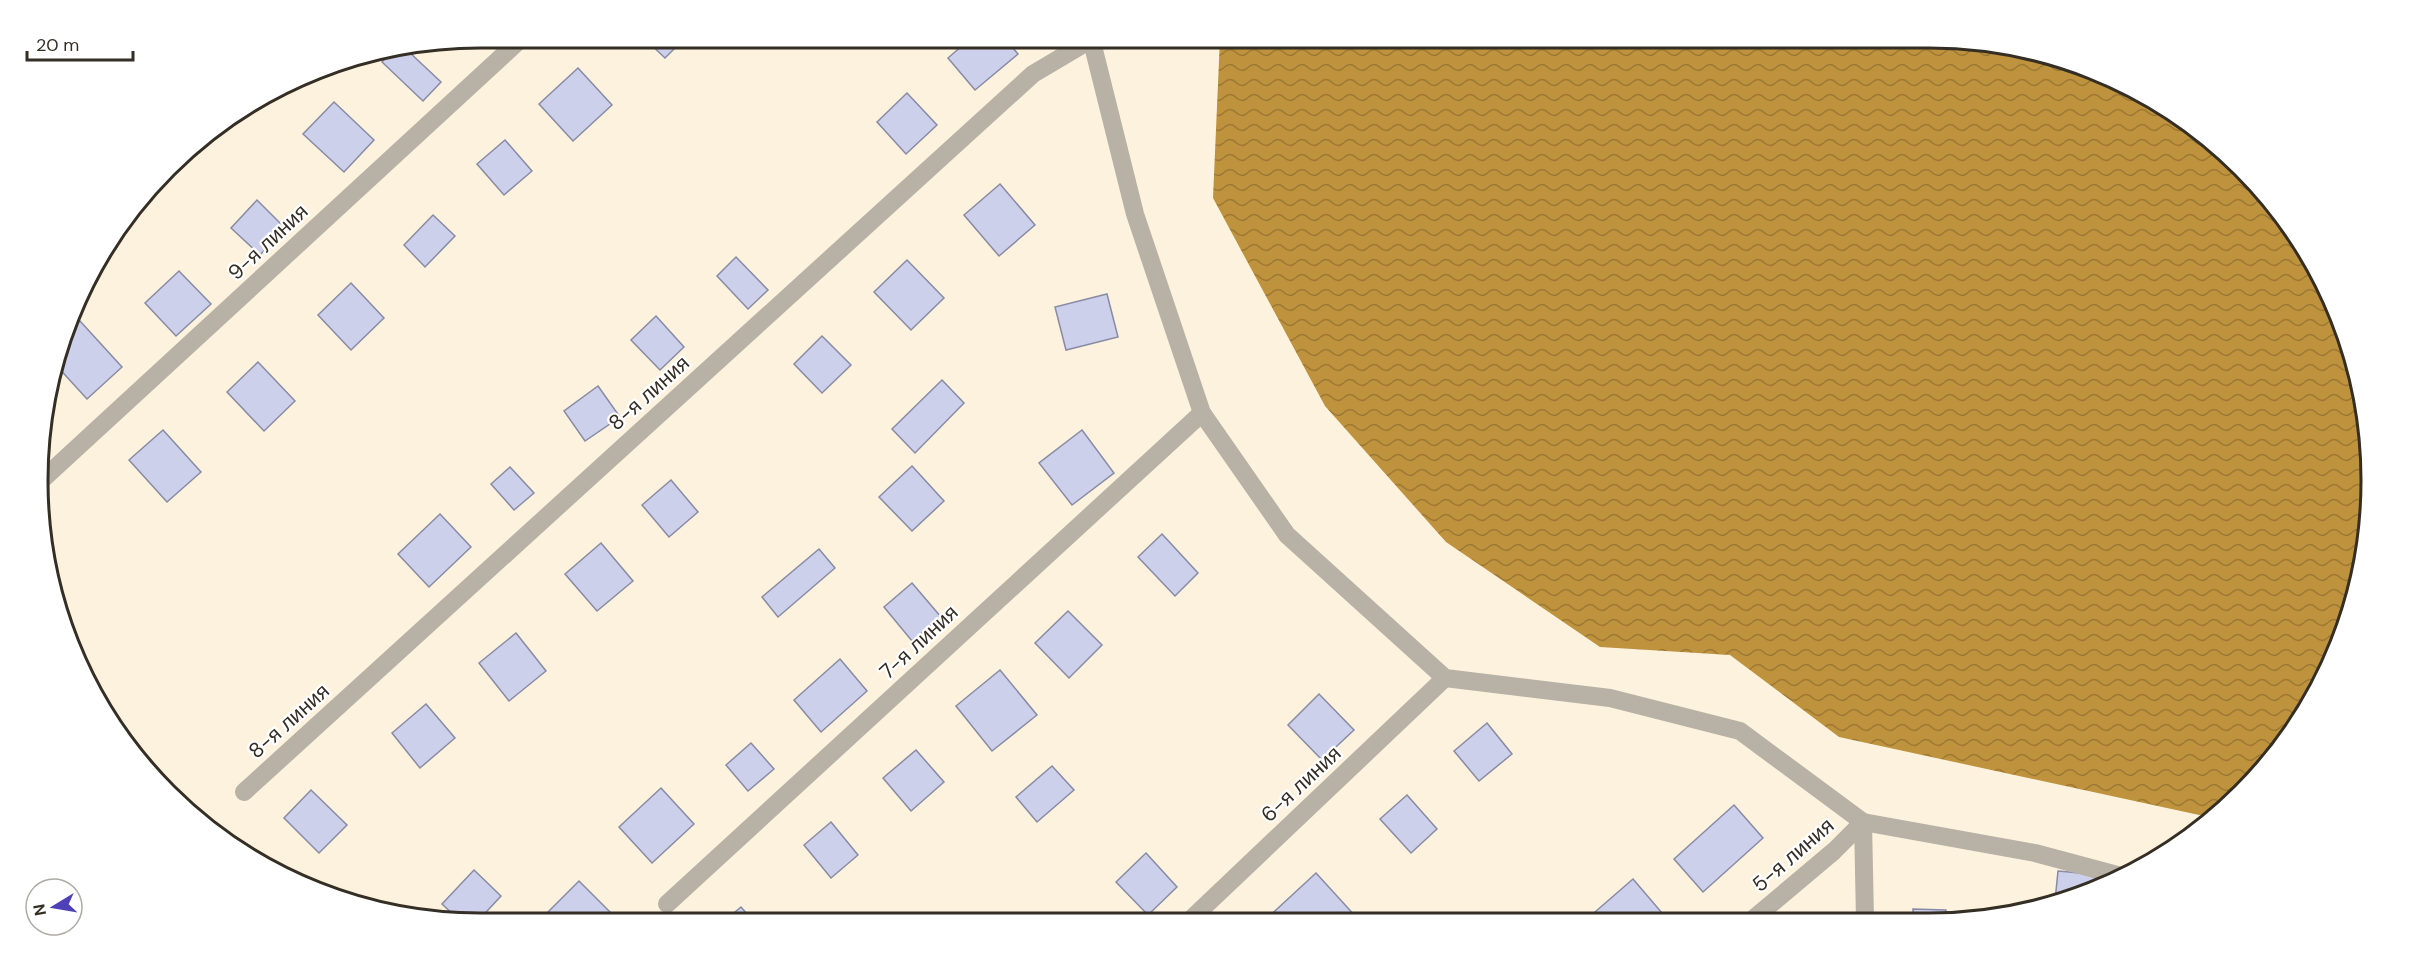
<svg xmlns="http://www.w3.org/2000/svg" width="2409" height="961" font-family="'DM Sans',sans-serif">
	<defs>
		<pattern id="water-waves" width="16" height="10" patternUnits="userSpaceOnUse" patternTransform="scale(1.5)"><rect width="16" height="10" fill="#bf933d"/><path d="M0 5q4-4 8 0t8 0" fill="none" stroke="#9c7833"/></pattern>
	</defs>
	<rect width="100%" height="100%" fill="#fdf2dd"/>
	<polygon fill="url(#water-waves)" points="1220,38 1928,38 2071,61 2150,97 2220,147 2280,211 2326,284 2356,366 2371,451 2368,538 2348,623 2297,726 2220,814 2213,818 1839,737 1730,655 1600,647 1446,542 1325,406 1213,198"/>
	<g fill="#cdd0eb" stroke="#898ba4" stroke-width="1.5">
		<polygon points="644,38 685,38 665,58"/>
		<polygon points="971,38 1004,38 1018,54 975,90 948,58"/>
		<polygon points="407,50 441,82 423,101 382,62 391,52"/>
		<polygon points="578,68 612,105 573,141 539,104"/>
		<polygon points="907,93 937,125 906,154 877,122"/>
		<polygon points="334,102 374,140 344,172 303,134"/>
		<polygon points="505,140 532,171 504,195 477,164"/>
		<polygon points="1000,184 1035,225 999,256 964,215"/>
		<polygon points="257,200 285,228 260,255 231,228"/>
		<polygon points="433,215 455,236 425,267 404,245"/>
		<polygon points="736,257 768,290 748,309 717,276"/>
		<polygon points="907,260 944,298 911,330 874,292"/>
		<polygon points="179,271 211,304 176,336 145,303"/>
		<polygon points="351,283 384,318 351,350 318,315"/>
		<polygon points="1107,294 1118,337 1066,350 1055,307"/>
		<polygon points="656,316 684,347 660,370 631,340"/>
		<polygon points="80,321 122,367 87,399 55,364 61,339"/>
		<polygon points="822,336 851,365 822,393 794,364"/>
		<polygon points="258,362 295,401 264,431 227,392"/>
		<polygon points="942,380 964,403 915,453 892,429"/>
		<polygon points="598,386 620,417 585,441 564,411"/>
		<polygon points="163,430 201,472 167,502 129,460"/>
		<polygon points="1082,430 1114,473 1072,505 1039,463"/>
		<polygon points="912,466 944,501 912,531 879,497"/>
		<polygon points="510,467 534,493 514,510 491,484"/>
		<polygon points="671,480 698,512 669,537 642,505"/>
		<polygon points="440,514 471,547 429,587 398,554"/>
		<polygon points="1162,534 1198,573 1175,596 1138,557"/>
		<polygon points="601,543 633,581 597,611 565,574"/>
		<polygon points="819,549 835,568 778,617 762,597"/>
		<polygon points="912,583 941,617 912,641 884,607"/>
		<polygon points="1068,611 1102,645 1069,678 1035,643"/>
		<polygon points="516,633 546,671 509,701 479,663"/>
		<polygon points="840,659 867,691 821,732 794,700"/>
		<polygon points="1000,670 1037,715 992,751 956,706"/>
		<polygon points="1319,694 1354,730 1322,760 1288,725"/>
		<polygon points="426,704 455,738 420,768 392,733"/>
		<polygon points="1487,723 1512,754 1479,781 1454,751"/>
		<polygon points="751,743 774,769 748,791 726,765"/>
		<polygon points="916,750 944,782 911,811 883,778"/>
		<polygon points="1052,766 1074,790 1037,822 1016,797"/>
		<polygon points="661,788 694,824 652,863 619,827"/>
		<polygon points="311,790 347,825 319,853 284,818"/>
		<polygon points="1407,795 1437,829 1411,853 1380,819"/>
		<polygon points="1734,805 1763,838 1703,892 1674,859"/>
		<polygon points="831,822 858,855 831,878 804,845"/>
		<polygon points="1146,853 1177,887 1148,915 1116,882"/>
		<polygon points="474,870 501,896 476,923 459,920 442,904"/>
		<polygon points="2058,871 2101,875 2099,889 2055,901"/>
		<polygon points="1316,873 1357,918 1354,921 1263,922"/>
		<polygon points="1633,879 1668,920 1603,921 1595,912"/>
		<polygon points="579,881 610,912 599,923 537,923"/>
		<polygon points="741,907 755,923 722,923"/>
		<polygon points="1913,909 1946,910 1946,920 1913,920"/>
	</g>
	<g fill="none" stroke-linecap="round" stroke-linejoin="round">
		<g stroke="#b7b1a6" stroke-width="18">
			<polyline points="1091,38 1135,214 1202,413 1287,535 1445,678 1610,698 1740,731 1863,822 2035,853 2121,876"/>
			<polyline points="43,479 522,38"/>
			<polyline points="244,792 1033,74 1092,39"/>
			<polyline points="1863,822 1865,920"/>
			<polyline points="667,904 1202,413"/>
			<polyline points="1752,920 1834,851 1863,822"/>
			<polyline points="1188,922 1445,678"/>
		</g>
	</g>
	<g text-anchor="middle" stroke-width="4.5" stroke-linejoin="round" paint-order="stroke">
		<g font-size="21" fill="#342e24" stroke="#fff">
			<text transform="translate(268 242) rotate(-43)" y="7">9-я линия</text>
			<text transform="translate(649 393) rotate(-42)" y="7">8-я линия</text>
			<text transform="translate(919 642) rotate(-43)" y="7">7-я линия</text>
			<text transform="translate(289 721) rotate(-42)" y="7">8-я линия</text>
			<text transform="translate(1301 784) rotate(-43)" y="7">6-я линия</text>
			<text transform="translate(1793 855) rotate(-41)" y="7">5-я линия</text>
		</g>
	</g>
	<path d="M0 0H2409V961H0ZM480 48H1929A432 432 0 0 1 2361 480V481A432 432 0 0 1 1929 913H480A432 432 0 0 1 48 481V480A432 432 0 0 1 480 48Z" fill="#fff" fill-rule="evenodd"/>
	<path fill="none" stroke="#342e24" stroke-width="3" d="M480 48H1929A432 432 0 0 1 2361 480V481A432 432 0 0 1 1929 913H480A432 432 0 0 1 48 481V480A432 432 0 0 1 480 48Z"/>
	<g transform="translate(54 907) rotate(259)"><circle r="28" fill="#ffffff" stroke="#aeaba7" stroke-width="1.5"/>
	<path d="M0-4.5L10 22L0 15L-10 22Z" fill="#4e41b8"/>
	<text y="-9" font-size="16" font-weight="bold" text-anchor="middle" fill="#342e24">N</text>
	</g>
	<path d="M27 51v9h106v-9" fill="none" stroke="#342e24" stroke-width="3"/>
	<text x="36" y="51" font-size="18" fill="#342e24" stroke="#ffffff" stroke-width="4.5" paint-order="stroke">20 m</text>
</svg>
